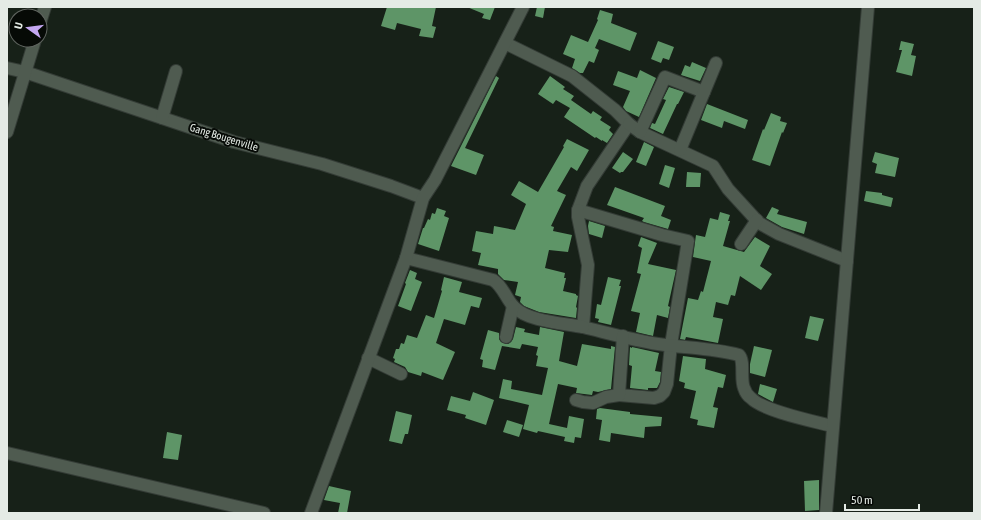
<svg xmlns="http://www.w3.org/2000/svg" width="981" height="520" font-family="'Asap Condensed',sans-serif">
	<rect width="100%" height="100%" fill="#172118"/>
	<g fill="#5e9567">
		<polygon points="387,7 436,7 432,26 436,27 433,38 419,36 421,29 397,23 395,30 381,26"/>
		<polygon points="467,7 495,7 490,20 482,18 484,14"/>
		<polygon points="537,7 545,7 543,18 535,16"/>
		<polygon points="600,10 613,14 611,23 637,33 630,51 599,39 595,48 599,50 594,63 589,61 583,73 580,73 572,68 575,59 563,54 571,35 588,42 598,20 597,19"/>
		<polygon points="658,41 674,47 669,60 663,58 661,63 651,59"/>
		<polygon points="901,41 914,44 911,55 916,56 912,76 896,72 902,50 899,50"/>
		<polygon points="692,62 706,68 700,81 681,75 685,65 690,67"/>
		<polygon points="640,70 656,78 639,117 626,111 623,107 630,91 613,85 618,71 637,78"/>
		<polygon points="496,76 499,78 465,148 484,155 476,175 451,166"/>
		<polygon points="550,76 565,87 563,89 574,96 571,100 591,114 593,111 602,117 600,120 611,127 609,130 613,134 607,143 602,140 602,141 596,137 595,138 564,117 570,108 556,100 553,104 538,94"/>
		<polygon points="669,87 684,92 678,104 677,104 663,134 650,128 652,123 655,124 666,100 663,99"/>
		<polygon points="707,104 748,120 745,129 724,121 722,128 701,120"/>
		<polygon points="771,113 781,117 780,121 787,123 783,133 782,132 770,166 752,160 763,129 764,130"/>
		<polygon points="567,139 589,150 577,171 571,167 557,191 566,195 551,226 554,227 553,231 572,235 568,252 549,250 545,268 565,273 564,278 566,278 563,291 576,294 576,295 578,296 576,307 577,308 576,318 539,312 524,306 520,302 521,297 515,295 518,282 504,280 498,274 498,269 478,265 481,253 472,251 476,231 493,234 494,226 515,230 526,204 511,195 519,181 538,192 564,147 563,146"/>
		<polygon points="644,142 654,147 646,166 636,162"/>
		<polygon points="623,152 633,159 623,172 621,172 620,173 612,168"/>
		<polygon points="875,152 899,158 895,177 875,173 877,164 872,162"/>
		<polygon points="665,165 675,168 669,188 659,184"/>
		<polygon points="687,172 701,173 700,187 686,187"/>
		<polygon points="615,187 665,206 661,216 671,220 668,229 644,222 642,221 644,218 607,205"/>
		<polygon points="866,191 882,193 882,195 893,198 891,207 864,201"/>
		<polygon points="772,207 779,210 777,214 807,222 804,234 782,227 766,218"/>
		<polygon points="437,208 446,211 444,216 449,218 439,251 418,244 423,228 424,228 428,219 430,220 432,213 435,214"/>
		<polygon points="720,212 730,215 728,221 730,221 723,246 744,252 755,237 770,246 760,266 772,274 761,290 740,276 735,296 731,295 728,305 716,302 713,317 723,319 718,343 686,337 685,340 680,339 688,298 698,300 701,291 703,292 711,261 693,257 696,235 705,237 710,218 718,220"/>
		<polygon points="589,221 605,226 602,238 589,234 588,226"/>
		<polygon points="641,237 657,243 648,264 676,270 668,306 670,307 668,318 657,315 653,336 636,332 640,313 631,311 641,274 637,273 642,248 638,246"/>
		<polygon points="410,270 417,273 415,279 422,282 411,311 398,306 406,284 405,283"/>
		<polygon points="444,277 462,282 459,292 482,298 479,308 471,306 465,325 444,319 436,343 455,352 443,380 422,372 421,376 408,372 405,367 394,362 395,359 393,358 396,349 399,349 401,343 404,344 407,335 417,338 426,315 434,318 442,291 441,290"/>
		<polygon points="608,277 621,280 619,286 621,286 611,325 598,322 599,319 595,318 597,304 601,305"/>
		<polygon points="810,316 824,319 818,341 805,338"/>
		<polygon points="516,327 525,329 524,332 539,335 540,327 564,332 559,361 577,366 582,344 611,349 611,346 615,347 611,389 598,392 593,391 592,395 576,393 577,388 558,384 549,424 567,428 569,416 584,419 581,438 575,437 574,443 564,441 565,437 538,431 537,433 523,429 529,405 499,398 503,379 512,381 511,389 542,395 548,368 536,366 538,356 536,355 538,347 522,344 520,349 502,346 495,370 482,367 483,360 480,359 488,330 499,333 499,339 501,342 508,344 511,342 513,339"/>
		<polygon points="754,346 772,350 765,377 750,373 750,364"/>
		<polygon points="630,347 632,348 632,347 659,353 655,371 661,372 660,382 657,388 648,388 648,390 630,388 632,366 629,365"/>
		<polygon points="683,356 706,359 705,369 726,375 723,388 718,387 713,407 718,408 714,428 697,425 698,420 690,418 696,391 684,388 685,383 679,381"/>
		<polygon points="760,384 777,389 773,402 758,394"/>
		<polygon points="473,392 494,400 486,425 465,418 466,415 447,410 451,396 470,401"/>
		<polygon points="600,408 630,412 630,414 662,417 661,426 645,427 644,438 611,433 610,442 599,440 602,420 596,419 597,409"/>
		<polygon points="396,411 412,415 408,434 405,434 402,444 389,441"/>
		<polygon points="507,420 523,425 519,437 503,432"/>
		<polygon points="167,432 182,435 178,460 163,458"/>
		<polygon points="819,480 819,510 805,511 804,481"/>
		<polygon points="329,486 351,491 347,513 338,513 340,503 324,500"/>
	</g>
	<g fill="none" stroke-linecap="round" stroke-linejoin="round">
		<g stroke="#343c36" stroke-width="14">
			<g id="minor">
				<polyline points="40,23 45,7"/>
				<polyline points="505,43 572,76 615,110 629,124 587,186 578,210 662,235 688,241 671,345 667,384 664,392 660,396 654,398 619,395"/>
				<polyline points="7,68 25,72 234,142 322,164 391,186 423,198"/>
				<polyline points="162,118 176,71"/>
				<polyline points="629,124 640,132 713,166 728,189 759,223 779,234 847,261"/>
				<polyline points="7,132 35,40"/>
				<polyline points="640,132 665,77 704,92"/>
				<polyline points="680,150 716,63"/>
				<path d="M578 210V217L588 265 583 327C608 333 632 340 658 344 685 348 713 348 739 355 745 361 740 379 744 388 745 391 748 396 751 398 763 411 813 421 832 426"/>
				<polyline points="741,244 757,220"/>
				<path d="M406 258 493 280C503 286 506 299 514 307 529 322 563 323 583 327"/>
				<polyline points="506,337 513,306"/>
				<polyline points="368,358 401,374"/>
				<polyline points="576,400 583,402 593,403 606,397 619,395 623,336"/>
				<polyline points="7,453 264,513"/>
				<polyline points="311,513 406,258 423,198 435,180 523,7"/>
				<polyline points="826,513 868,7"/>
			</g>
		</g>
		<use href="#minor" stroke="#4f5b50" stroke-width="12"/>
	</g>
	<g text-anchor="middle" stroke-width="4" stroke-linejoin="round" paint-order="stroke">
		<g font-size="11" fill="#e4ebe5" stroke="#060a06">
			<text transform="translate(224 137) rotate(17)" y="4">Gang Bougenville</text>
		</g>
	</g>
	<rect width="981" height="520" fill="none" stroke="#e4ebe5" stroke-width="16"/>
	<g transform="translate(28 28) rotate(284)"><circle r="19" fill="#060a06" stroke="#5f645f"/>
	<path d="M0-3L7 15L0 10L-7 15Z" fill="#c4a7f1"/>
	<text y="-6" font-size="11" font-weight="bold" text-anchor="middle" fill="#e4ebe5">U</text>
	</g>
	<path d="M845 504v6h74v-6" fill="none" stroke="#e4ebe5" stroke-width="2"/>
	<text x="851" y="504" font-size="12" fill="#e4ebe5" stroke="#060a06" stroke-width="3" paint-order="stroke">50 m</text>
</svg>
